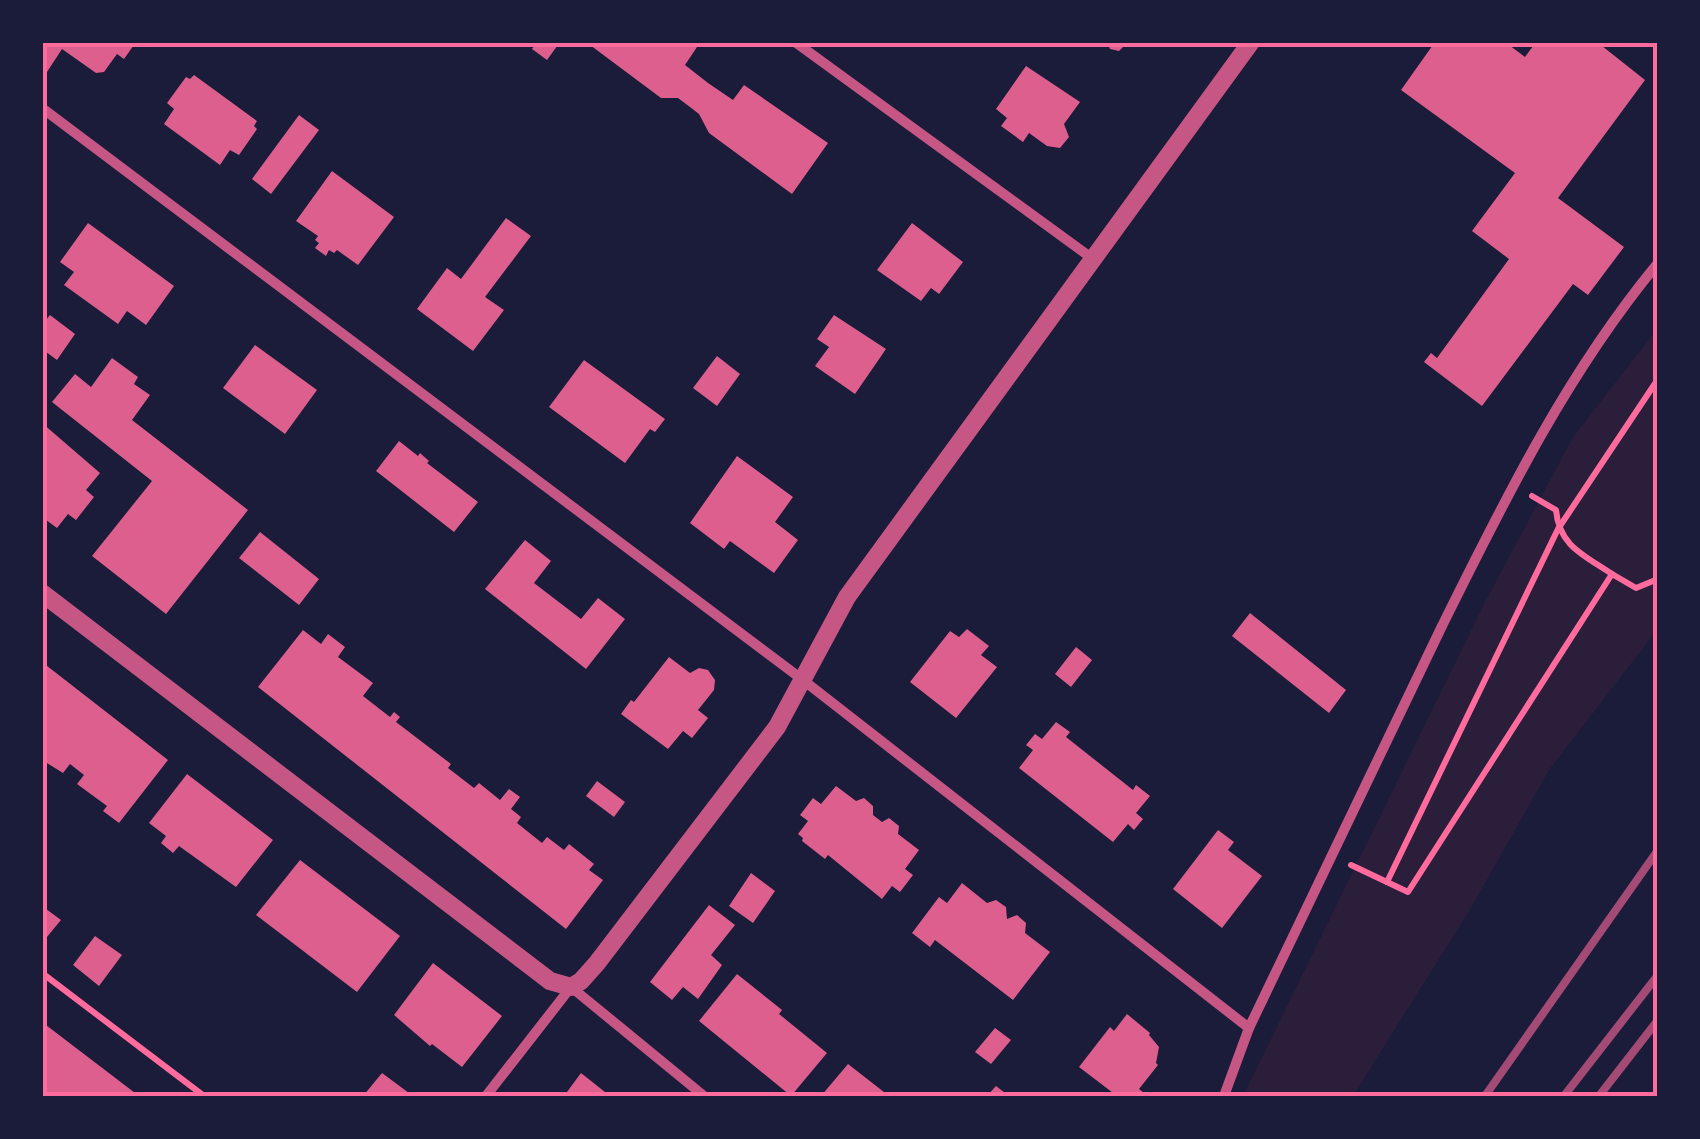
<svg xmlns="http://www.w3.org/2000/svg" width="1700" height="1139" font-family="Ubuntu,sans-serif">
	<rect width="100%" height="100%" fill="#1b1b3a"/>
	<polygon fill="#2a1e3b" points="1657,329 1657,630 1549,770 1471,908 1353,1096 1243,1096 1485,602 1573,437"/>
	<g fill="#dd5f8e">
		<polygon points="46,42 136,42 124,59 117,54 104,72 96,73 62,49 47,72 42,69 42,48"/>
		<polygon points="537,42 560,42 547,60 532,49"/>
		<polygon points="586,42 691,42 697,47 685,65 708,83 733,100 744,85 828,143 792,194 709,133 699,114 690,107 678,98 661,98"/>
		<polygon points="1107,42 1128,42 1119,51 1110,49"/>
		<polygon points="1435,42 1505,42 1525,57 1536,42 1597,42 1645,80 1558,198 1624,247 1588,295 1573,284 1482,406 1424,362 1431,353 1437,358 1509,259 1472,231 1515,173 1401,90"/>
		<polygon points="1026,66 1080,102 1064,124 1069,137 1060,148 1047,146 1029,133 1023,142 1001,126 1007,118 996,109"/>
		<polygon points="194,75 257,121 254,126 257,129 239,155 230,150 220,165 164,124 174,109 167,103 186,77 190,79"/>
		<polygon points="299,115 319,130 271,194 252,179"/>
		<polygon points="332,171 394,217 358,265 337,250 334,253 329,250 326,256 315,248 319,243 315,240 318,236 296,221"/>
		<polygon points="506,218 531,236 485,297 504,310 473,351 417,309 447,268 461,279"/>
		<polygon points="88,223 174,286 146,325 127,311 118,324 64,285 74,272 60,262"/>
		<polygon points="912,223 963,262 939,294 931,288 921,301 877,270"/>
		<polygon points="50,315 75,334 57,360 42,349 42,325"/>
		<polygon points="834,315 886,349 855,394 815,366 829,347 817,339"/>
		<polygon points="255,345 317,390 285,434 223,388"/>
		<polygon points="717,356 740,374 717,406 693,388"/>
		<polygon points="112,358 138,377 134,384 150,395 132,420 248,510 166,614 92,556 152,481 52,402 75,374 91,387"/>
		<polygon points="584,360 665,419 655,432 650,429 625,463 549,407"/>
		<polygon points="42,423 100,473 86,490 94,497 76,520 68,514 57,528 42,517"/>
		<polygon points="399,441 418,456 420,453 429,461 427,463 478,502 454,532 376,471"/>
		<polygon points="737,456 793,497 775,522 798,540 774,573 730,541 724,549 690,523"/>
		<polygon points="260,532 319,579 299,605 239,558"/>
		<polygon points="525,540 551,561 534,583 581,619 598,598 625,619 586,669 485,589"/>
		<polygon points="1250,613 1346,690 1329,713 1232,636"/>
		<polygon points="967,629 989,646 981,655 997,667 956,718 910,682 950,631 959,637"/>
		<polygon points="303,630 321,644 328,634 345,647 338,657 373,683 363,696 390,717 394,712 400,717 396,722 451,764 448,768 474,788 479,783 500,800 509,789 520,797 511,809 521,817 517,823 542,843 547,837 564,850 569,844 594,864 589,870 603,880 566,929 258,687"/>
		<polygon points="1076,647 1092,660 1071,687 1055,674"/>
		<polygon points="669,657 690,673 699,668 708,670 715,680 714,690 698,710 708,718 692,738 683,731 668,749 621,714 631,700 634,702"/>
		<polygon points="42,662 168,760 119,823 103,811 107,806 77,784 84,775 70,764 63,773 42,760"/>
		<polygon points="1056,722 1070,732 1066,737 1133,790 1136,785 1150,796 1136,813 1143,819 1134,830 1128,824 1113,842 1019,768 1033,750 1026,745 1035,734 1042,739"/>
		<polygon points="187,774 273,840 236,887 179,846 173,853 161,843 166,836 149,823"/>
		<polygon points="597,781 625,802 614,817 586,796"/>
		<polygon points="836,786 856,801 864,798 873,806 873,815 882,822 889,818 899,826 898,834 919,850 905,869 913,875 900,892 892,886 882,899 828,855 825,859 802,841 803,838 798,834 808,821 800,815 813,798 821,804"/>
		<polygon points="1218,830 1234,842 1228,850 1262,876 1222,928 1173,889"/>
		<polygon points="300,860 400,936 357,992 256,915"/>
		<polygon points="751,873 775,891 753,923 729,906"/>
		<polygon points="962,883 987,903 996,900 1006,907 1007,919 1017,915 1026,923 1025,933 1050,952 1013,1000 935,940 930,947 912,933 939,897 947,903"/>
		<polygon points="709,905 735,925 711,955 722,965 698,999 683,987 672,1000 650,982"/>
		<polygon points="42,906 61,920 42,943"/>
		<polygon points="95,936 122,955 99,986 73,965"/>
		<polygon points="433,963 502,1016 462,1067 432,1044 430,1046 394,1015"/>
		<polygon points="737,974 782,1010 779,1014 827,1053 791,1096 699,1021"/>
		<polygon points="1127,1014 1150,1033 1149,1035 1159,1047 1156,1063 1158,1065 1139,1089 1144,1093 1141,1096 1117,1096 1079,1067 1110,1027 1114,1031"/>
		<polygon points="42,1022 139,1096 42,1096"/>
		<polygon points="995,1028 1011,1040 991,1064 975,1052"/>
		<polygon points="848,1064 889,1096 821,1096"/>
		<polygon points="382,1073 413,1096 363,1096"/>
		<polygon points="581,1073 610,1096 564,1096"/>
		<polygon points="996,1086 1009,1096 987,1096"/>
	</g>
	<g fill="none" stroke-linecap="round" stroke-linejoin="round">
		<g stroke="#ff6b9d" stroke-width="6">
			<path d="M1532 496 1556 510C1559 546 1584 555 1612 574"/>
			<polyline points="1351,865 1408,892 1612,574 1636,588 1658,579"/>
			<polyline points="1387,882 1558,529 1658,379"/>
			<polyline points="42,973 204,1096"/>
		</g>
		<g stroke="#c65784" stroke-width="10">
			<polyline points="795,42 1093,259"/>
			<polyline points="42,108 803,680 1249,1028"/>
			<polyline points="486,1096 571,987 704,1096"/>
			<path d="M1224 1096 1249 1028C1313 894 1377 760 1442 626 1505 499 1567 373 1658 263"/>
		</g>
		<polyline stroke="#c65784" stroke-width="18" points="42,593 550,981 571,987 581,981 597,963 777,727 847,597 1251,42"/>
		<g stroke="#a44b75" stroke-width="8">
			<polyline points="1485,1096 1658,850"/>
			<polyline points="1564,1096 1658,975"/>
			<polyline points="1599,1096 1658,1020"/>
		</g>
	</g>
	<rect width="1700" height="1139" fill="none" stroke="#1b1b3a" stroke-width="90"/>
	<rect x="45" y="45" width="1610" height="1049" fill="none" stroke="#ff6b9d" stroke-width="4"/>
</svg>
